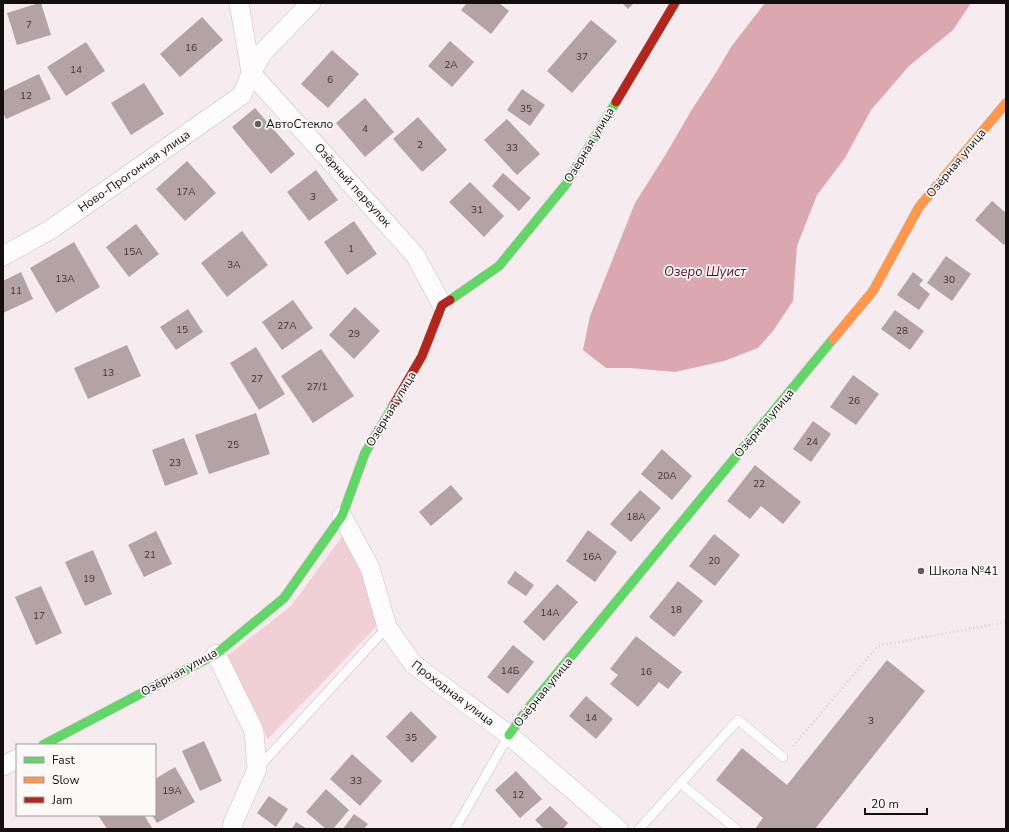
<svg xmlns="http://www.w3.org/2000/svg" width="1009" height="832" font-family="'Nunito Sans',sans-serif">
	<rect width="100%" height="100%" fill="#f6ebee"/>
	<polygon fill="#f1d0d5" points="344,534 363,574 377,626 268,739 227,656 291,606"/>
	<polygon fill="#dba8b1" points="765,3 971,3 953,30 909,66 871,110 845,158 817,195 797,246 793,301 773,331 758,348 724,361 675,372 630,368 606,368 583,350 590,316 635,203 666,154 691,111 717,71 731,47"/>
	<g fill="#b3a3a6">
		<polygon points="39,3 41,3 51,35 17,45 7,13"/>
		<polygon points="467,3 499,3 509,11 491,34 461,10"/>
		<polygon points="622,3 634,3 628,9"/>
		<polygon points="202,17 223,40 180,77 160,54"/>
		<polygon points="591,20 617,41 572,93 547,71"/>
		<polygon points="450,41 474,62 452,87 428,66"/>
		<polygon points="86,42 105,71 66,96 47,67"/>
		<polygon points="332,50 359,74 328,108 301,84"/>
		<polygon points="39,74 51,99 6,119 3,113 3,91"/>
		<polygon points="144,83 164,114 131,135 111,103"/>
		<polygon points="522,89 545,105 530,126 507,110"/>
		<polygon points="365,98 394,132 365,157 336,123"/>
		<polygon points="255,108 295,154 271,174 232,127"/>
		<polygon points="418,117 447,150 422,172 393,139"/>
		<polygon points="507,119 540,154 517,175 484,140"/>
		<polygon points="187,161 216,193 185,221 156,189"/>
		<polygon points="316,170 338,200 309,221 287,192"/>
		<polygon points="503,173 531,198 519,211 492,186"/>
		<polygon points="470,182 504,216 484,237 449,202"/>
		<polygon points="992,201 1006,213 1006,242 1004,245 975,220"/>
		<polygon points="354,221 377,254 347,275 324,242"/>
		<polygon points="136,224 159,254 129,277 106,247"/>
		<polygon points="242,231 268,265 227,297 201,263"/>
		<polygon points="74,242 100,287 56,313 30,268"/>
		<polygon points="946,256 971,274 952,301 927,283"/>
		<polygon points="21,272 33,299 3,313 3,281"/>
		<polygon points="913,272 923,280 919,285 930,294 919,310 897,295"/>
		<polygon points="293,300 313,328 282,350 262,322"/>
		<polygon points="355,307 380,331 354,359 329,335"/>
		<polygon points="188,309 203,332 176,350 160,327"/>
		<polygon points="895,310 924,331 910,350 881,329"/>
		<polygon points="127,345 141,376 88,399 74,368"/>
		<polygon points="256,347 285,394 259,410 230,363"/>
		<polygon points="321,349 354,396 313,423 281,376"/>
		<polygon points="853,375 879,394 856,425 830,407"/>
		<polygon points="256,413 270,454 209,474 195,435"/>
		<polygon points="813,421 831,434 811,462 793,449"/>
		<polygon points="184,438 198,474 165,486 152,450"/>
		<polygon points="662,449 692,476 672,500 641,474"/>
		<polygon points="755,465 801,502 783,524 761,506 750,519 727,501"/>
		<polygon points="451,485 463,499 431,526 419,512"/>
		<polygon points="640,490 661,508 631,542 610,524"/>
		<polygon points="588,530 617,552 595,582 566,561"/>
		<polygon points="156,531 172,564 144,577 128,545"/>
		<polygon points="714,534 740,555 715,586 689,566"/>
		<polygon points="93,550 112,594 85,606 65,562"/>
		<polygon points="515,571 534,585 526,596 507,583"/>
		<polygon points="678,581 703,601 674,637 649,617"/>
		<polygon points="557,584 578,602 544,641 523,622"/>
		<polygon points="41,586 62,633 36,645 15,597"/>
		<polygon points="636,636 682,672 668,689 659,682 638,707 610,684 618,675 610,669"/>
		<polygon points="513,645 534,662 508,694 487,677"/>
		<polygon points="887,660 925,691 815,829 755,829 763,818 716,780 742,748 787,785"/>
		<polygon points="586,696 613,719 596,739 569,716"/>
		<polygon points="411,711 437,737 412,763 386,737"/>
		<polygon points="204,741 222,781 200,791 182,751"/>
		<polygon points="352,754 382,781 360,806 330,779"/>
		<polygon points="175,767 195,802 157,823 152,815 155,815 155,779"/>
		<polygon points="516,771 542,799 520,818 495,790"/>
		<polygon points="326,789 349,810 333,829 326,829 306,812"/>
		<polygon points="269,796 288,809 276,827 257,813"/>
		<polygon points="550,806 568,823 563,829 544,829 535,820"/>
		<polygon points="354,814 368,824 364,829 343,829"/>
		<polygon points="98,815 144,815 152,828 150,829 107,829"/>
		<polygon points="296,822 307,829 292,829"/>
	</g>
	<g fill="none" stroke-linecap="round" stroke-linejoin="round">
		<g stroke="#c6bec0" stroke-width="10">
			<g id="lane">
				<polyline points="258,768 387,627"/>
				<polyline points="680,783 736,829"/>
				<polyline points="455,829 509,735"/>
				<polyline points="639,829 738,720 783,757"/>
			</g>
		</g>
		<g stroke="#c6bec0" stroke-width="20">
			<g id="street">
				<polyline points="239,3 251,73 415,255 442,305"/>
				<polyline points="3,256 50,230 242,95 251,73 263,52 311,3"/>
				<polyline points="342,516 370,568 387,627 413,664 509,735 618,829"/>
				<polyline points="216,654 254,731 257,769 233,823 232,829"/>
				<polyline points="3,766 17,759"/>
			</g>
		</g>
		<g stroke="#c6bec0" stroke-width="10">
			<g id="fast">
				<polyline points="450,300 499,266 567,183 616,102"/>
				<polyline points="509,735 526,711 833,339"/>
				<polyline points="43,745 216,654 284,598 342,516 365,453 393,406"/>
			</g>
		</g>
		<g stroke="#c6bec0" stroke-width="10">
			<polyline id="slow" points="833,339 873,291 919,207 1006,103"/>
		</g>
		<g stroke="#c6bec0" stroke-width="10">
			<g id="jam">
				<polyline points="616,102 675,3"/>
				<polyline points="393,406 422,356 442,305 450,300"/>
			</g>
		</g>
		<polyline stroke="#d2cfd0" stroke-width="2.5" stroke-dasharray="1 3" stroke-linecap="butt" points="793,746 878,646 1006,622"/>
		<use href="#lane" stroke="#fefcfc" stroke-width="9"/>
		<use href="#street" stroke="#fefcfc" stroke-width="19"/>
		<use href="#fast" stroke="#63d668" stroke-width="9"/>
		<use href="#slow" stroke="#ff974d" stroke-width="9"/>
		<use href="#jam" stroke="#b3261e" stroke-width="9"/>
	</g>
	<g fill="#645b5d" stroke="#fdf9f9" stroke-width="1.5">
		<circle cx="258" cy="124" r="4"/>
		<circle cx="921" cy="571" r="4"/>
	</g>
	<g text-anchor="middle" stroke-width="3.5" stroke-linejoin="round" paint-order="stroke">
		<g font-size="10" fill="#3c3335">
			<text x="29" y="28">7</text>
			<text x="191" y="51">16</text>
			<text x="582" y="60">37</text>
			<text x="451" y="68">2А</text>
			<text x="76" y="73">14</text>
			<text x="330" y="83">6</text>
			<text x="26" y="99">12</text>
			<text x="526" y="112">35</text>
			<text x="365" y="132">4</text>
			<text x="420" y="148">2</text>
			<text x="512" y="151">33</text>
			<text x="186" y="195">17А</text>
			<text x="313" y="200">3</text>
			<text x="477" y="213">31</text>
			<text x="351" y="252">1</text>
			<text x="133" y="255">15А</text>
			<text x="234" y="268">3А</text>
			<text x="65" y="282">13А</text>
			<text x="949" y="283">30</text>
			<text x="16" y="294">11</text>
			<text x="287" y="329">27А</text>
			<text x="182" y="333">15</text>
			<text x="902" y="334">28</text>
			<text x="354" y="337">29</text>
			<text x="108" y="376">13</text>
			<text x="257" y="382">27</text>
			<text x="317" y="390">27/1</text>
			<text x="854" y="404">26</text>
			<text x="812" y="445">24</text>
			<text x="233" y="448">25</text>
			<text x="175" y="466">23</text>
			<text x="667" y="479">20А</text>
			<text x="759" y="487">22</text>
			<text x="636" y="520">18А</text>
			<text x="150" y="558">21</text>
			<text x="592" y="560">16А</text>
			<text x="714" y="564">20</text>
			<text x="89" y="582">19</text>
			<text x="676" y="613">18</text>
			<text x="550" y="616">14А</text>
			<text x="39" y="619">17</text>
			<text x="510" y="674">14Б</text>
			<text x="646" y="675">16</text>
			<text x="591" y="721">14</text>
			<text x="871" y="724">3</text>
			<text x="411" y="741">35</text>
			<text x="356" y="784">33</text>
			<text x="172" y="794">19А</text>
			<text x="518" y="798">12</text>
		</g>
		<g font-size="12" fill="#150e0f" stroke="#fdf9f9" text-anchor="start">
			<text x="266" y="128">АвтоСтекло</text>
			<text x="929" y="575">Школа №41</text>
		</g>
		<g font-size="12" fill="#150e0f" stroke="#fdf9f9">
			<text transform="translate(589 145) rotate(-59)" y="4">Озёрная улица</text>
			<text transform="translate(956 163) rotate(-50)" y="4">Озёрная улица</text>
			<text transform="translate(134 171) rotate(-35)" y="4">Ново-Прогонная улица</text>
			<text transform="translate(353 185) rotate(48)" y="4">Озёрный переулок</text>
			<text transform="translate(391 409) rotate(-59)" y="4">Озёрная улица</text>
			<text transform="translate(764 423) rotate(-50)" y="4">Озёрная улица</text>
			<text transform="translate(179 672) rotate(-29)" y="4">Озёрная улица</text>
			<text transform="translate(543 692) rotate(-51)" y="4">Озёрная улица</text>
			<text transform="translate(453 693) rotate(37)" y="4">Проходная улица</text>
		</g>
		<g font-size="13" font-style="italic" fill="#5a0824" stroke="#fdf9f9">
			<text x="705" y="276">Озеро Шуист</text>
		</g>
	</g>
	<rect width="1009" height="832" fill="none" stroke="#150e0f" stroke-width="8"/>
	<rect x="16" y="744" width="140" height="72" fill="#fdf9f9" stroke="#a09b9b"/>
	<rect x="24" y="757" width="20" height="6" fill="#63d668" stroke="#a09b9b"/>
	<text x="52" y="764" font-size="12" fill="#150e0f">Fast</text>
	<rect x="24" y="777" width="20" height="6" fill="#ff974d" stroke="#a09b9b"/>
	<text x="52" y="784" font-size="12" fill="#150e0f">Slow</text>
	<rect x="24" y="797" width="20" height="6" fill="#b3261e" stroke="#a09b9b"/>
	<text x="52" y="804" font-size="12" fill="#150e0f">Jam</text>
	<path d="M865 808v6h62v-6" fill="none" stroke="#150e0f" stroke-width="2"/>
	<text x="871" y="808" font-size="12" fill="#150e0f" stroke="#fdf9f9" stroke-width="3" paint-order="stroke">20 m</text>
</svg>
